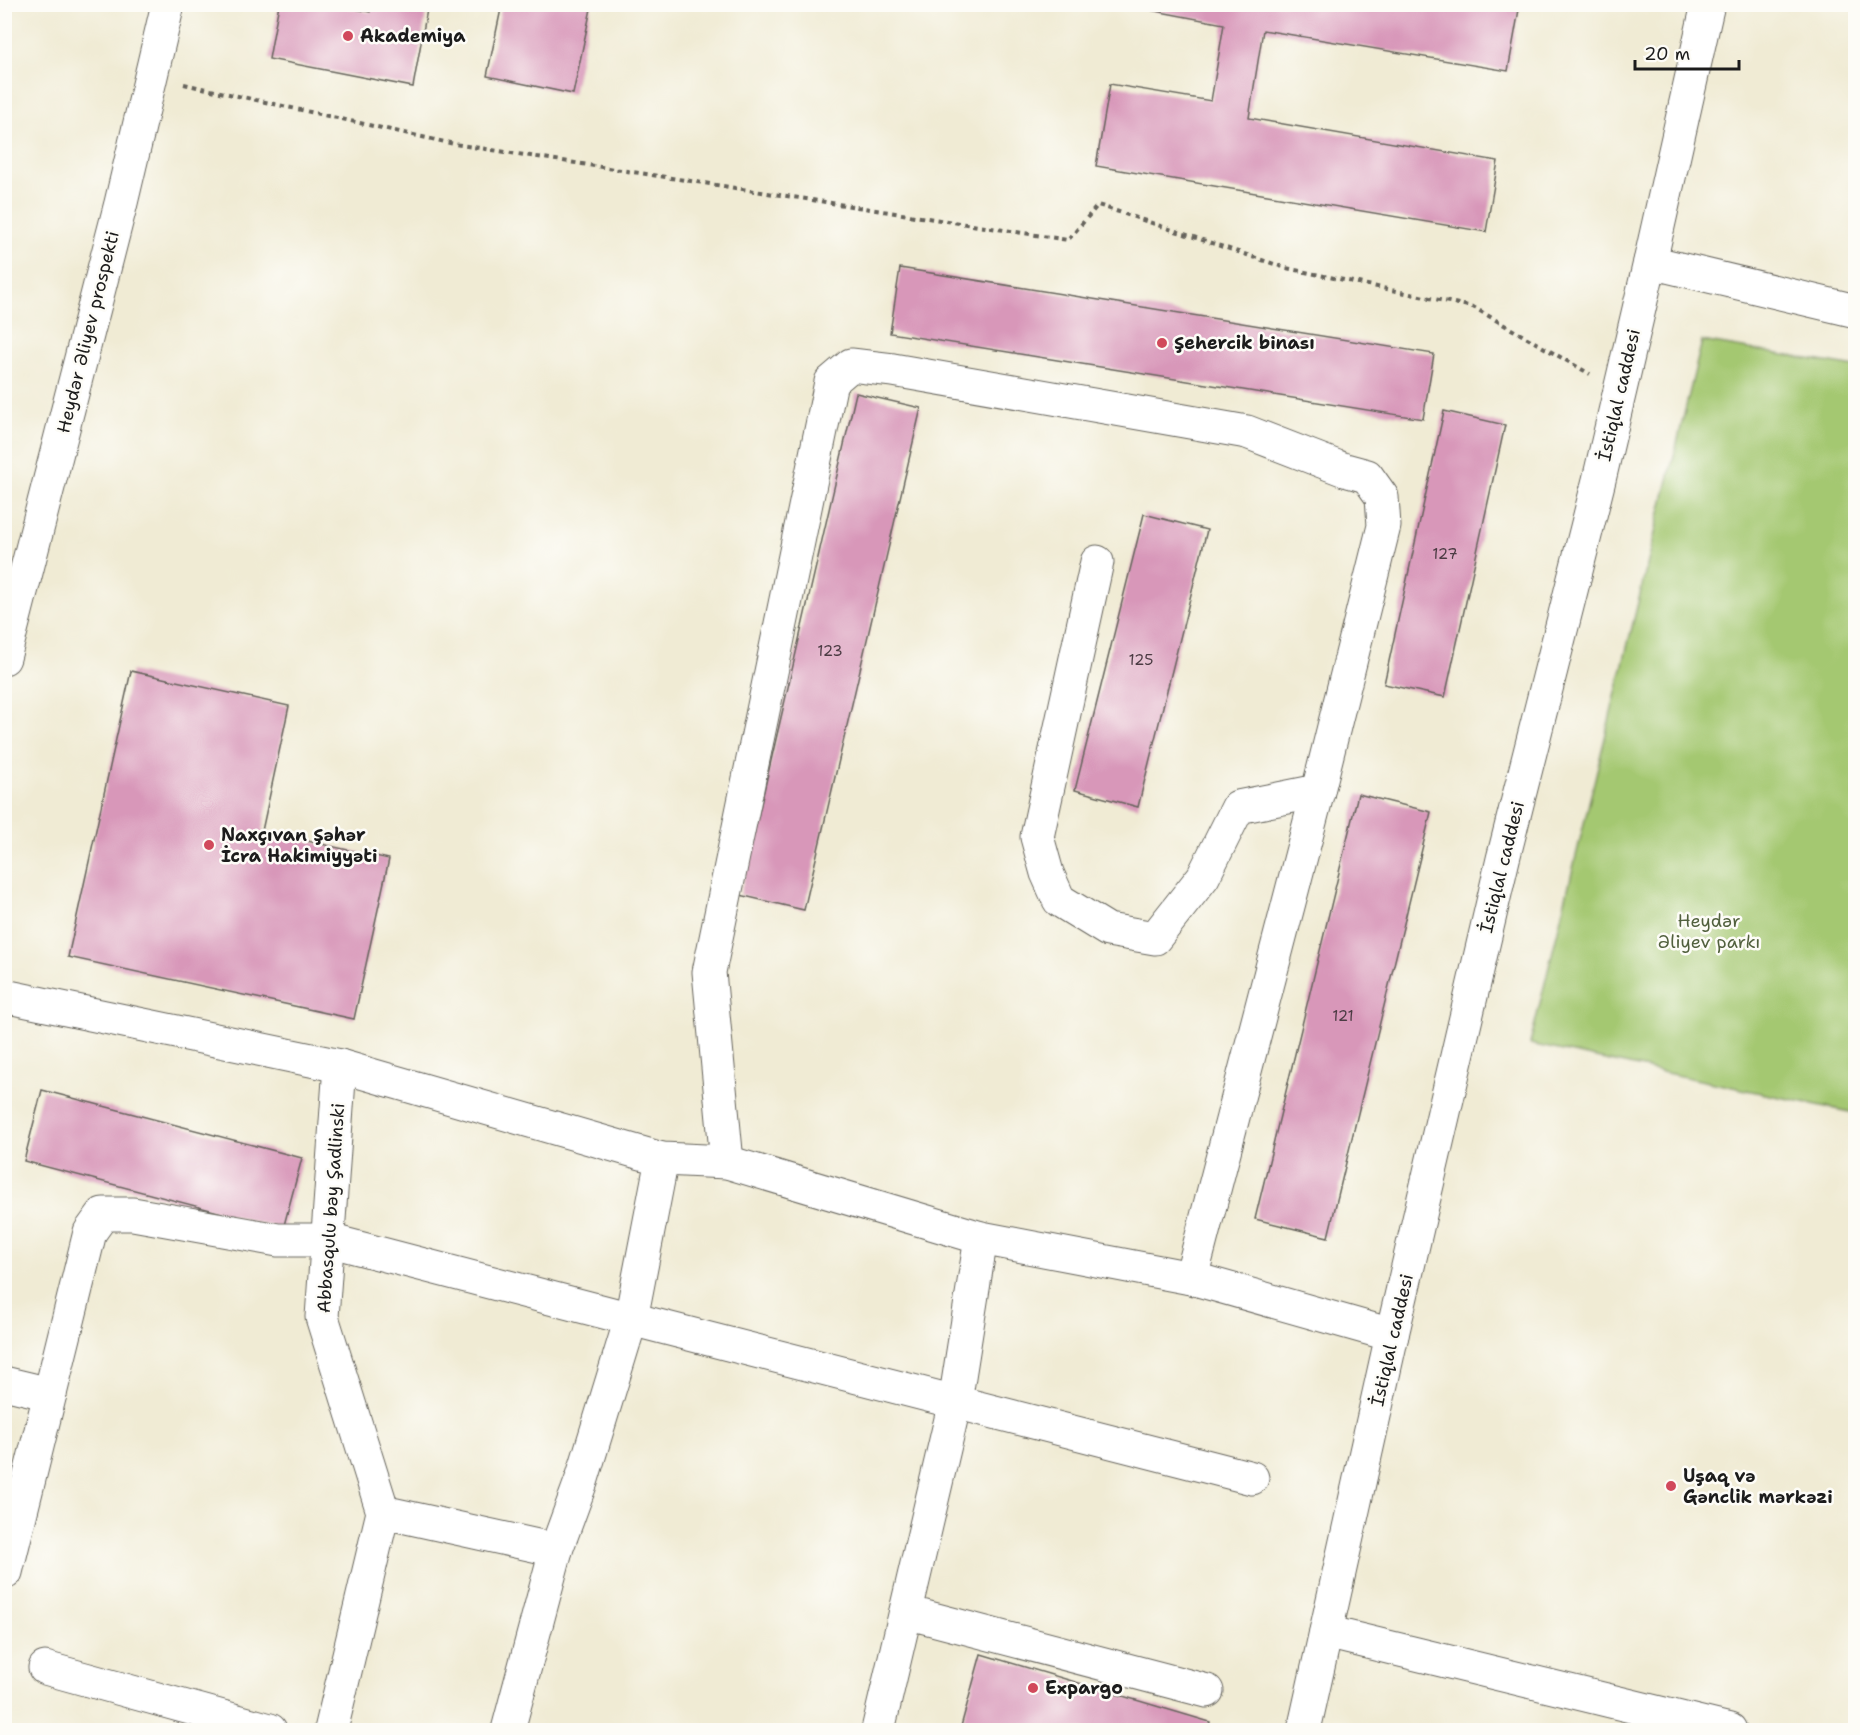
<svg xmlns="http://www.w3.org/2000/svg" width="1860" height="1735" font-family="'Shantell Sans',sans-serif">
	<rect width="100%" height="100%" fill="#fdfcf7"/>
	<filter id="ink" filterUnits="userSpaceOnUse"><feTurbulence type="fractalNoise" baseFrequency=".0167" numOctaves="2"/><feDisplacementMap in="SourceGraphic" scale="12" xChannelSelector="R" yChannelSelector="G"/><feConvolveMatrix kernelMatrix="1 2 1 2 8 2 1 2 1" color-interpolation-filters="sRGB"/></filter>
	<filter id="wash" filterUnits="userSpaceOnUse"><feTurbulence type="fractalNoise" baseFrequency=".008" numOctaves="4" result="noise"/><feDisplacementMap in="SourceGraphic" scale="24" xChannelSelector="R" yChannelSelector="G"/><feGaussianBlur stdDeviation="1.35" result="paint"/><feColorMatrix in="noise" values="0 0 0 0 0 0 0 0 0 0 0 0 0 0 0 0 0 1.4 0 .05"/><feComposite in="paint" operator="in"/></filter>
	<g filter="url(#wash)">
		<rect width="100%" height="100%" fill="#f0ebd4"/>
		<polygon fill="#a4c871" stroke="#607246" stroke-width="1.5" points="1702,341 1855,367 1855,1113 1530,1044"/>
		<g id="blocks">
			<g fill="#d897b9">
				<polygon points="279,4 329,4 370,12 372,4 428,4 413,87 269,59"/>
				<polygon points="502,4 592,4 573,94 487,76"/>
				<polygon points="1118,4 1520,4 1508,71 1263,30 1249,118 1498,161 1486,232 1096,166 1110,84 1211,101 1224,24"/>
				<polygon points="900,268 1434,354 1423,419 890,333"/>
				<polygon points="856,393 921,408 804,910 740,895"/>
				<polygon points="1444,411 1505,425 1445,697 1384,684"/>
				<polygon points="1144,514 1207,530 1138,807 1075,790"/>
				<polygon points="131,671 289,706 262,831 389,859 354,1019 68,957"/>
				<polygon points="1358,794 1431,812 1328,1237 1255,1219"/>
				<polygon points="42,1090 302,1158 283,1229 24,1161"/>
				<polygon points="981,1654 1210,1722 1208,1730 960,1730"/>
			</g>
		</g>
	</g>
	<g filter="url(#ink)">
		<use href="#blocks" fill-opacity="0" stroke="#66645c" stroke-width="1.5"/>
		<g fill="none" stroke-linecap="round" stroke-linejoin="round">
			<g stroke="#66645c" stroke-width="35">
				<g id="minor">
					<polyline points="1650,262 1856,311"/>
					<polyline points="1097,562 1037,837 1047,873 1059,900 1108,930 1155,938 1203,877 1238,807 1318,791"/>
					<polyline points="727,1162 709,972 831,382 851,365 893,370 1247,432 1345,470 1367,476 1382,497 1384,526 1318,791 1191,1278"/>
					<polyline points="4,1383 50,1394"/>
					<polyline points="383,1512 556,1550 582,1479 631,1319 662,1159"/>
					<polyline points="6,1572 90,1232 103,1214 133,1214 278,1240 328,1240 631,1319 1252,1478"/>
					<polyline points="906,1612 1207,1691"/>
					<polyline points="1326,1632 1730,1730"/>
					<polyline points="45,1668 270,1730"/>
					<polyline points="331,1730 383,1512 322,1317 340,1066"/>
					<polyline points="508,1730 556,1550"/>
					<polyline points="878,1730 955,1402 981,1238"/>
				</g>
			</g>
			<g stroke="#66645c" stroke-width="35">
				<g id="major">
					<polyline points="4,658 121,203 168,4"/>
					<polyline points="4,996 340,1066 662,1159 727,1162 981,1238 1191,1278 1392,1335"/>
					<polyline points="1304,1730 1392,1335 1503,859 1599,480 1650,262 1708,4"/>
				</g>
			</g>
			<polyline stroke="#66645c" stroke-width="4" stroke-dasharray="4.5 4.5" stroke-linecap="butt" points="184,84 454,144 1068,240 1098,205 1286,268 1473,307 1590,374"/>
			<use href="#minor" stroke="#fff" stroke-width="33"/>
			<use href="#major" stroke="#fff" stroke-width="33"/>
		</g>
	</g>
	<g fill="#d1495b" stroke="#fdfcf7" stroke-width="2">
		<circle cx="348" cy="36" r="6"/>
		<circle cx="1162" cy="343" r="6"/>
		<circle cx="209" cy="845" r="6"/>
		<circle cx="1671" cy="1486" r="6"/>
		<circle cx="1033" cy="1688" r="6"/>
	</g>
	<g text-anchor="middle" stroke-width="5" stroke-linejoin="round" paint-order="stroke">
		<g font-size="15" fill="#4b3b43">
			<text x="1445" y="559">127</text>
			<text x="830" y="656">123</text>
			<text x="1141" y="665">125</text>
			<text x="1343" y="1021">121</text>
		</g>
		<g font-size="18" font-weight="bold" fill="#1c1c1c" stroke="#fdfcf7" text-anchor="start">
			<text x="360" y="42">Akademiya</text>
			<text x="1174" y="349">Şehercik binası</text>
			<text x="221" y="841">Naxçıvan Şəhər<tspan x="221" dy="21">İcra Hakimiyyəti</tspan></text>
			<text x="1683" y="1482">Uşaq və<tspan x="1683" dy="21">Gənclik mərkəzi</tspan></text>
			<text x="1045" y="1694">Expargo</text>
		</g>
		<g font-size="18" fill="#1c1c1c" stroke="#fdfcf7">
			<text transform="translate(88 332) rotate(-76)" y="6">Heydər Əliyev prospekti</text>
			<text transform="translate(1619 395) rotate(-77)" y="6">İstiqlal caddesi</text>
			<text transform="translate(1502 867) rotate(-76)" y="6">İstiqlal caddesi</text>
			<text transform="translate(331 1208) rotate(-86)" y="6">Abbasqulu bəy Şadlinski</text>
			<text transform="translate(1392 1340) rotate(-77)" y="6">İstiqlal caddesi</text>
		</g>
		<g font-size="18" fill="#52613e" stroke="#fdfcf7">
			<text x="1709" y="927">Heydər<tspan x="1709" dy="21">Əliyev parkı</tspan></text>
		</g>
	</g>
	<rect width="1860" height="1735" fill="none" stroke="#fdfcf7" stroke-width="24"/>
	<path d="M1635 60v9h104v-9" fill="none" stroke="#1c1c1c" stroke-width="3"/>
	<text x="1644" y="60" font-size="18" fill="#1c1c1c" stroke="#fdfcf7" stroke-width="4.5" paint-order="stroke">20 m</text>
</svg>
